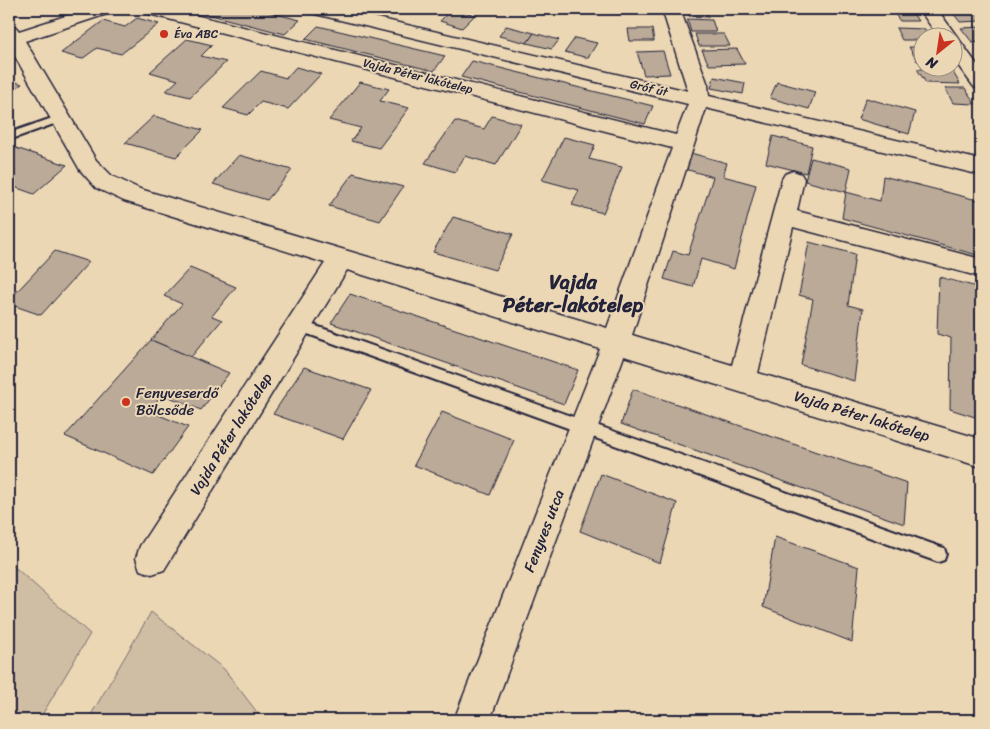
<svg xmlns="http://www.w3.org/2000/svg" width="990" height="729" font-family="Sriracha,sans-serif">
	<rect width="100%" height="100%" fill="#ecd7b5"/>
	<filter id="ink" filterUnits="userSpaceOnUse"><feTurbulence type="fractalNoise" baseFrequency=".02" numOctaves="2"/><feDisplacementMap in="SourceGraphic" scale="10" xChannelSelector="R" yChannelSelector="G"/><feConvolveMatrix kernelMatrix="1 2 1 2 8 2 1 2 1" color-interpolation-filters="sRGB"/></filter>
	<g filter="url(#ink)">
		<g fill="#cfbda4" stroke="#787070">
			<polygon points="9,562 90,634 39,720 9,720"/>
			<polygon points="151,612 224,669 263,720 88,720"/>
		</g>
		<g fill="#baaa97" stroke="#22223b">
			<polygon points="187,9 256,9 300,20 285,34"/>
			<polygon points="452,9 453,9 475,15 462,28 440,21"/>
			<polygon points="687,9 706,9 708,17 689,16"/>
			<polygon points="891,9 910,9 918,21 900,21"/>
			<polygon points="950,9 977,9 981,14 981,21 960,22"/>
			<polygon points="137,18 159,24 121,54 97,48 82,59 61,53 103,21 125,27"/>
			<polygon points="687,19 712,20 716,32 691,32"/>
			<polygon points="318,26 445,56 434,71 305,39"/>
			<polygon points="506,26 534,33 527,43 499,36"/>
			<polygon points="981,27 981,41 972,42 961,28"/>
			<polygon points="896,28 925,29 931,38 922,38 922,40 902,40"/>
			<polygon points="628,29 652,29 654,41 630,41"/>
			<polygon points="534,33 559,40 552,49 527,43"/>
			<polygon points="695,34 724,34 730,46 699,46"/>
			<polygon points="575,38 597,43 588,58 565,52"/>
			<polygon points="187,39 212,45 201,56 226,62 190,97 166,91 178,80 150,72"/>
			<polygon points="909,47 922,47 922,61 917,61"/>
			<polygon points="737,49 745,64 709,65 702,50"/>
			<polygon points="663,51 670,74 644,75 637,52"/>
			<polygon points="472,61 653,106 645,124 461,77"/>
			<polygon points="296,67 321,74 288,109 261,102 248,115 223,108 261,71 286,78"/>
			<polygon points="917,69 951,69 960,84 926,83"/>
			<polygon points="714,77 745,83 743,94 711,88"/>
			<polygon points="9,80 22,84 9,93"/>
			<polygon points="360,82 389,89 380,101 409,108 379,148 351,141 361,128 329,120"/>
			<polygon points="777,82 815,92 809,109 770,98"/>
			<polygon points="945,88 965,88 975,104 953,103"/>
			<polygon points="866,98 915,112 909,134 858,119"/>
			<polygon points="154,116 203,130 176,157 125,143"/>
			<polygon points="492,116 521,124 496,165 465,156 455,172 425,163 455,121 484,129"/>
			<polygon points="773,136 812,146 806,173 766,163"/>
			<polygon points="564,137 595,145 589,159 622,167 603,213 572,205 579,190 542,180"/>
			<polygon points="16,148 67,165 34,194 9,185 9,154"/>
			<polygon points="687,152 727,163 723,176 756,185 734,269 701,259 693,287 664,279 673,251 688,255 713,177 681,168"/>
			<polygon points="239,155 292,170 267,200 213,184"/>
			<polygon points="811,158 851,168 846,192 805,181"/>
			<polygon points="353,173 403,187 380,221 329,206"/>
			<polygon points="883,176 981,201 981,256 842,218 846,192 880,201"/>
			<polygon points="453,217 513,234 495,270 433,252"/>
			<polygon points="809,242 855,254 848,305 863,309 854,381 801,365 813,299 799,295"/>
			<polygon points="55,251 89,262 41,315 9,304 9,300"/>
			<polygon points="190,268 236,287 212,316 222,320 191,357 151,340 182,304 164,296"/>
			<polygon points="939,277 981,288 981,419 950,409 951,338 937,334"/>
			<polygon points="350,294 578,370 564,404 331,323"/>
			<polygon points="151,340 229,373 201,410 162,394 149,411 188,427 153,475 65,436"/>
			<polygon points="304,367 371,390 343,439 273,414"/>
			<polygon points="633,389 907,483 904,524 621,424"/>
			<polygon points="442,412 514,440 490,495 414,465"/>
			<polygon points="601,474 677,503 660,563 580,531"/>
			<polygon points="775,537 859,567 852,642 763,607"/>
		</g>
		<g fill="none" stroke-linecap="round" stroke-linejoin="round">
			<g stroke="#22223b" stroke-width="4">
				<g id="lane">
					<polygon points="61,115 65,116 65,120 9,140 9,133"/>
					<polygon points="299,320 938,546 944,548 946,554 944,560 938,562 294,329 292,325 294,321"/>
				</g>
			</g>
			<g stroke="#22223b" stroke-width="3">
				<g id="street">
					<polygon points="87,9 113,9 110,13 25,41 96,160 112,176 140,189 607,328 672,148 145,13 142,9 171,9 676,135 688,104 311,13 308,9 339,9 688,91 662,9 680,9 708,85 709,96 981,160 981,175 706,108 632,335 732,365 782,179 785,174 793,171 801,174 804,179 797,211 981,259 981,277 793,227 758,373 981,439 981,467 624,356 490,720 454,720 600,349 347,270 164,570 152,574 140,570 136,558 140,546 325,263 124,201 96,188 80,170 9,46 9,25 15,26 19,31"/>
					<polygon points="919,9 937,9 981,70 981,89 974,87 952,57 952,38 939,38"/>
				</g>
			</g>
			<use href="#lane" fill="#ecd7b5" fill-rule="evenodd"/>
			<use href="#street" fill="#ecd7b5" fill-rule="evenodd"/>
		</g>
	</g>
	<g fill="#c8321e" stroke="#ecd7b5" stroke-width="2">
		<circle cx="164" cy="34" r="5"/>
		<circle cx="126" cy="402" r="5"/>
	</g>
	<g text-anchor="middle" stroke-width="4" stroke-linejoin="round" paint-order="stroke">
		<g font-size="12" fill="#22223b" stroke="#ecd7b5" text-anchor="start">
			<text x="174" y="38">Éva ABC</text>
		</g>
		<g font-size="12" fill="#22223b" stroke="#ecd7b5">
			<text transform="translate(418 76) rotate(14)" y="4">Vajda Péter lakótelep</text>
			<text transform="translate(649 88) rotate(13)" y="4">Gróf út</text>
		</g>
		<g font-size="15" fill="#22223b" stroke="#ecd7b5" text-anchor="start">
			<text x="136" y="398">Fenyveserdő<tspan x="136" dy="17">Bölcsőde</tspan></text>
		</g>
		<g font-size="15" fill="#22223b" stroke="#ecd7b5">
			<text transform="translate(862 416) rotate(17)" y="5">Vajda Péter lakótelep</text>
			<text transform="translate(231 434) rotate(-58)" y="5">Vajda Péter lakótelep</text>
			<text transform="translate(544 531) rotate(-69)" y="5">Fenyves utca</text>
		</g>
		<g font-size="20" font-weight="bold" fill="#22223b" stroke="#ecd7b5">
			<text x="573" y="289">Vajda<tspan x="573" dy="23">Péter-lakótelep</tspan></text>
		</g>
	</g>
	<rect width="990" height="729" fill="none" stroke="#ecd7b5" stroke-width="30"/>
	<rect x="15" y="15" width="960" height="699" fill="none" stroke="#22223b" stroke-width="2" filter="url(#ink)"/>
	<g transform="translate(938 52) rotate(210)"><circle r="24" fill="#ecd7b5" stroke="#9b8f84"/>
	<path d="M0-4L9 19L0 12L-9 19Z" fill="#c8321e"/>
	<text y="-8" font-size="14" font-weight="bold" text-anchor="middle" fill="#22223b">N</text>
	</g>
</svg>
